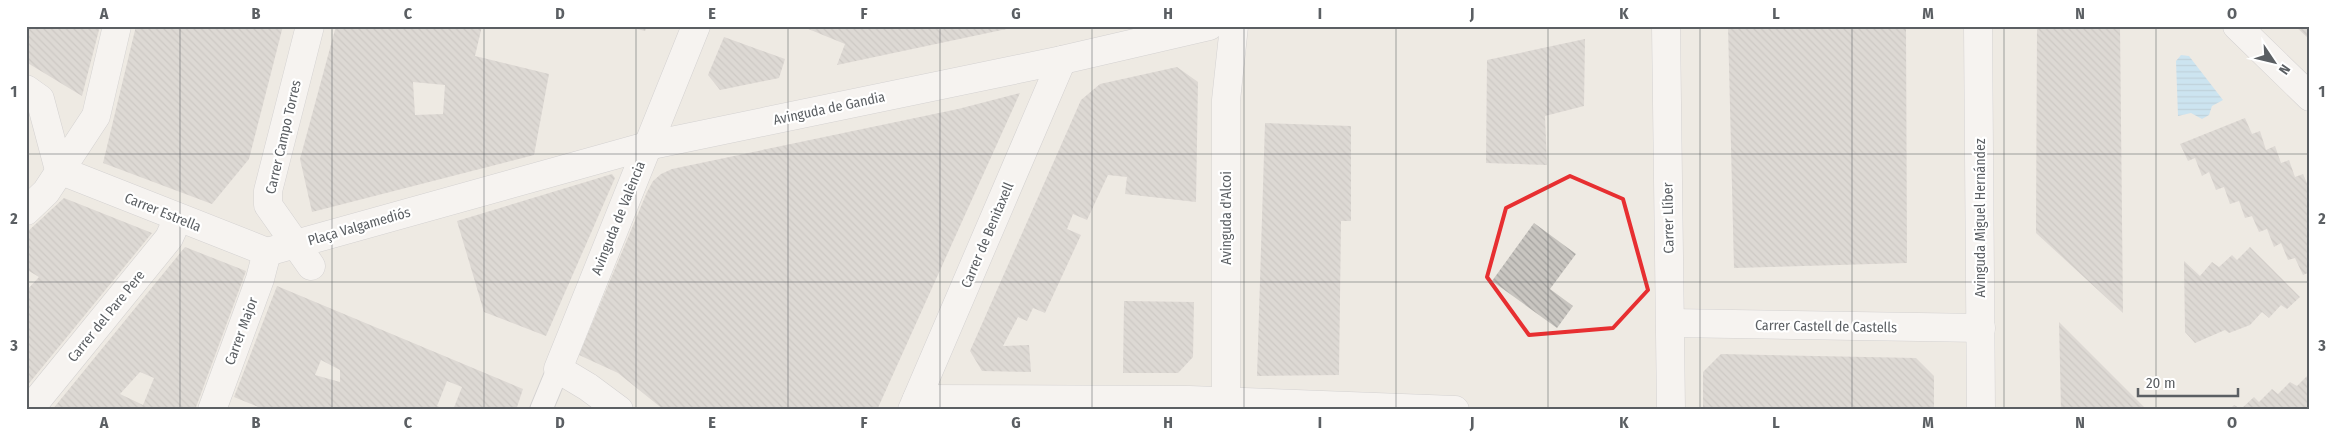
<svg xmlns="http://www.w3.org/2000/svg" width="2336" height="436" font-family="'Fira Sans Condensed',sans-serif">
	<defs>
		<pattern id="water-rules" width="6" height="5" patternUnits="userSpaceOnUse" patternTransform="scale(1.25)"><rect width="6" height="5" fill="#a3defe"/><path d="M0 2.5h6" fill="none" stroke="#88b7d1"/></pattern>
		<pattern id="building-back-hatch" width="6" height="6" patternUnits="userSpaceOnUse" patternTransform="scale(1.25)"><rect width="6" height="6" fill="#c8c5c0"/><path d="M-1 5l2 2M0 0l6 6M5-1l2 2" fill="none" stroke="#a5a3a0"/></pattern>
	</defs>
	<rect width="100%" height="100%" fill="#eeeae3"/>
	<polygon fill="url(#water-rules)" points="2181,55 2189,56 2223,100 2212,106 2209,115 2202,119 2191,113 2178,116 2176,61"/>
	<g fill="url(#building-back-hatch)" fill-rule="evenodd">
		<polygon points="26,26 100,26 82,96 26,62"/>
		<polygon points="136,26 283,26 249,159 212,204 103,163"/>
		<path d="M336 26H482L475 56 549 74 534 155 312 212 300 159ZM413 82 445 85 443 114 415 115Z"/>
		<polygon points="625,26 647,26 645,31"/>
		<polygon points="801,26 1016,26 1016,27 837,65 845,44"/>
		<polygon points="1728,26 1906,26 1907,263 1734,268"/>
		<polygon points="2037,26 2120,26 2123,313 2036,233"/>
		<polygon points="2295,26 2310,26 2310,40"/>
		<polygon points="724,37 785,59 779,78 720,90 708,75"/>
		<polygon points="1585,39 1584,106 1545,116 1547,165 1486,163 1487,60"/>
		<polygon points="1177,67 1198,82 1196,202 1125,194 1127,177 1108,175 1087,220 1073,214 1067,229 1081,235 1045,313 1033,308 1027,321 1018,317 1003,346 1029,345 1031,372 982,371 970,351 1081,100 1100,84"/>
		<polygon points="1020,93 877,410 664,410 618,373 579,355 647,192 653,181 661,174 672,169 958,109"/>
		<polygon points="2245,118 2252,134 2260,131 2266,150 2275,146 2281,163 2289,160 2295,177 2303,174 2310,190 2310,272 2303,275 2295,258 2288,260 2281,243 2274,247 2267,229 2259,232 2252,216 2245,218 2239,201 2230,204 2224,187 2216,190 2209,172 2202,176 2195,158 2188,161 2180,144"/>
		<polygon points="1265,123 1351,126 1351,221 1341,221 1339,375 1257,376"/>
		<polygon points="612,174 615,178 546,336 484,312 457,221"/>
		<polygon points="64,198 152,233 26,387 26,291 39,277 29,271 26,275 26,233"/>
		<polygon points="1534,223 1576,254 1550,289 1573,306 1557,328 1492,281"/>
		<path d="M185 247 246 271 195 410H52ZM140 372 154 378 143 405 120 394Z"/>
		<polygon points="2250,247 2300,297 2287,309 2281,305 2269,318 2262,312 2250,325 2229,333 2225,330 2195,343 2185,332 2184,261 2200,276 2212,262 2219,267 2232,255 2237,260"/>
		<path d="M277 286 523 389 516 410H453L462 387 447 381 437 406 448 410H266L234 397ZM321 360 340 370V382L315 375Z"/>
		<polygon points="1124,301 1194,302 1193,357 1178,373 1123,373"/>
		<polygon points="2059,322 2147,410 2061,410"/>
		<polygon points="1721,354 1916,358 1934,376 1934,410 1703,410 1703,372"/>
		<polygon points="2310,373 2310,410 2229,410 2234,405 2241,409 2254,397 2259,402 2272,389 2278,394 2290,382 2297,386"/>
	</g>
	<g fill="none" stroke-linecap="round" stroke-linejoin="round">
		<g stroke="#b3b6ba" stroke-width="24">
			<polyline id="pedestrian" points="541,410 558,369"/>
		</g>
		<g stroke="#b3b6ba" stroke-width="29">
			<g id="minor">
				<polyline points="310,26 268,191 268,205 311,266"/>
				<polyline points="1666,26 1671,410"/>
				<polyline points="2237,26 2310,97"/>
				<polyline points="26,89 40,99 59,170"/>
				<polyline points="59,170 267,252"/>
				<polyline points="26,211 46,192 96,116 117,26"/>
				<polyline points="267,252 647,146 1062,60 1209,26"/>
				<polyline points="1671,323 1981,328"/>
				<polyline points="917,399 1189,400 1455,410"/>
				<polyline points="29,410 169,238 178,218"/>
				<polyline points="212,410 260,279 267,252"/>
				<polyline points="619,410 588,387 558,369 696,26"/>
				<polyline points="912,410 1062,60"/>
				<polyline points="1226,410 1226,100 1234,26"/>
			</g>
		</g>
		<g stroke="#b4b8bd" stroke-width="29">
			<polyline id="secondary" points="1978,26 1981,410"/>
		</g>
		<use href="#pedestrian" stroke="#fff" stroke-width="22"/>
		<use href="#minor" stroke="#fff" stroke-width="28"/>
		<use href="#secondary" stroke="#fff" stroke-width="28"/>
	</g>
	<path d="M0 0H2336V436H0ZM1570 176 1623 199 1648 290 1613 328 1529 335 1487 277 1506 208Z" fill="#eeeae3" fill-opacity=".55" fill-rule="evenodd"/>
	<path fill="none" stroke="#e72f31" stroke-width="4" stroke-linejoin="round" d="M1570 176 1623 199 1648 290 1613 328 1529 335 1487 277 1506 208Z"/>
	<path fill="none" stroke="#5b5f63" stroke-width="1" stroke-opacity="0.55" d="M180 26V410M332 26V410M484 26V410M636 26V410M788 26V410M940 26V410M1092 26V410M1244 26V410M1396 26V410M1548 26V410M1700 26V410M1852 26V410M2004 26V410M2156 26V410M26 154H2310M26 282H2310"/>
	<g text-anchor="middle" stroke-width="4.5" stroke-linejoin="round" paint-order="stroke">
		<g font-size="14" fill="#5b5f63" stroke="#fff">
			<text transform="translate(829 108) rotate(-12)" y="5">Avinguda de Gandia</text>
			<text transform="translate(283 137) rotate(-77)" y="5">Carrer Campo Torres</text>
			<text transform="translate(163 212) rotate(22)" y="5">Carrer Estrella</text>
			<text transform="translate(618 218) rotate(-68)" y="5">Avinguda de València</text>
			<text transform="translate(1226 218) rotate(-90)" y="5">Avinguda d'Alcoi</text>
			<text transform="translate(1668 218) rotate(-91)" y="5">Carrer Llíber</text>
			<text transform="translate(1980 218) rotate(-90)" y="5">Avinguda Miguel Hernández</text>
			<text transform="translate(359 226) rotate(-16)" y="5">Plaça Valgamediós</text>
			<text transform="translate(987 235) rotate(-67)" y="5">Carrer de Benitaxell</text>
			<text transform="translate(106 316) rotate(-51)" y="5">Carrer del Pare Pere</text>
			<text transform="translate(1826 326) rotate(1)" y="5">Carrer Castell de Castells</text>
			<text transform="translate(241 331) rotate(-70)" y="5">Carrer Major</text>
		</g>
	</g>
	<rect width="2336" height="436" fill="none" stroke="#ffffff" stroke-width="55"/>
	<g transform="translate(2274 62) rotate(125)" stroke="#ffffff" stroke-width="4" paint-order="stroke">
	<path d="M0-4L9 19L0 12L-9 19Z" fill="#5b5f63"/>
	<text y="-8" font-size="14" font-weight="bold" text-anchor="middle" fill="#5b5f63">N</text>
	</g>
	<path d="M2138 388v8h100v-8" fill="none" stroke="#5b5f63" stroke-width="2.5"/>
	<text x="2146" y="388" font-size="15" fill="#5b5f63" stroke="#ffffff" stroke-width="4" paint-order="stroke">20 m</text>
	<rect x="28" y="28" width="2280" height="380" fill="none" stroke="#5b5f63" stroke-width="2"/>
	<g font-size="16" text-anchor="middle" font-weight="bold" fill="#5b5f63">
		<text x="104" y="19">A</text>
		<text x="256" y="19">B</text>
		<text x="408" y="19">C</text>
		<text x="560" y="19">D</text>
		<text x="712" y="19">E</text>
		<text x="864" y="19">F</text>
		<text x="1016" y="19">G</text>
		<text x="1168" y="19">H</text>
		<text x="1320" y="19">I</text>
		<text x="1472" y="19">J</text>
		<text x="1624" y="19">K</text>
		<text x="1776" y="19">L</text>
		<text x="1928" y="19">M</text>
		<text x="2080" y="19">N</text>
		<text x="2232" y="19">O</text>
		<text x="14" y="97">1</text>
		<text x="2322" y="97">1</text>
		<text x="14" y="224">2</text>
		<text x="2322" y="224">2</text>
		<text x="14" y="351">3</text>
		<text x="2322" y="351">3</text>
		<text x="104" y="428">A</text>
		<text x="256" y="428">B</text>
		<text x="408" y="428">C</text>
		<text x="560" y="428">D</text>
		<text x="712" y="428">E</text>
		<text x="864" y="428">F</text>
		<text x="1016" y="428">G</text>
		<text x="1168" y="428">H</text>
		<text x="1320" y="428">I</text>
		<text x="1472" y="428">J</text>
		<text x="1624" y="428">K</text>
		<text x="1776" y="428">L</text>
		<text x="1928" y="428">M</text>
		<text x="2080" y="428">N</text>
		<text x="2232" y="428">O</text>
	</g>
</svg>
